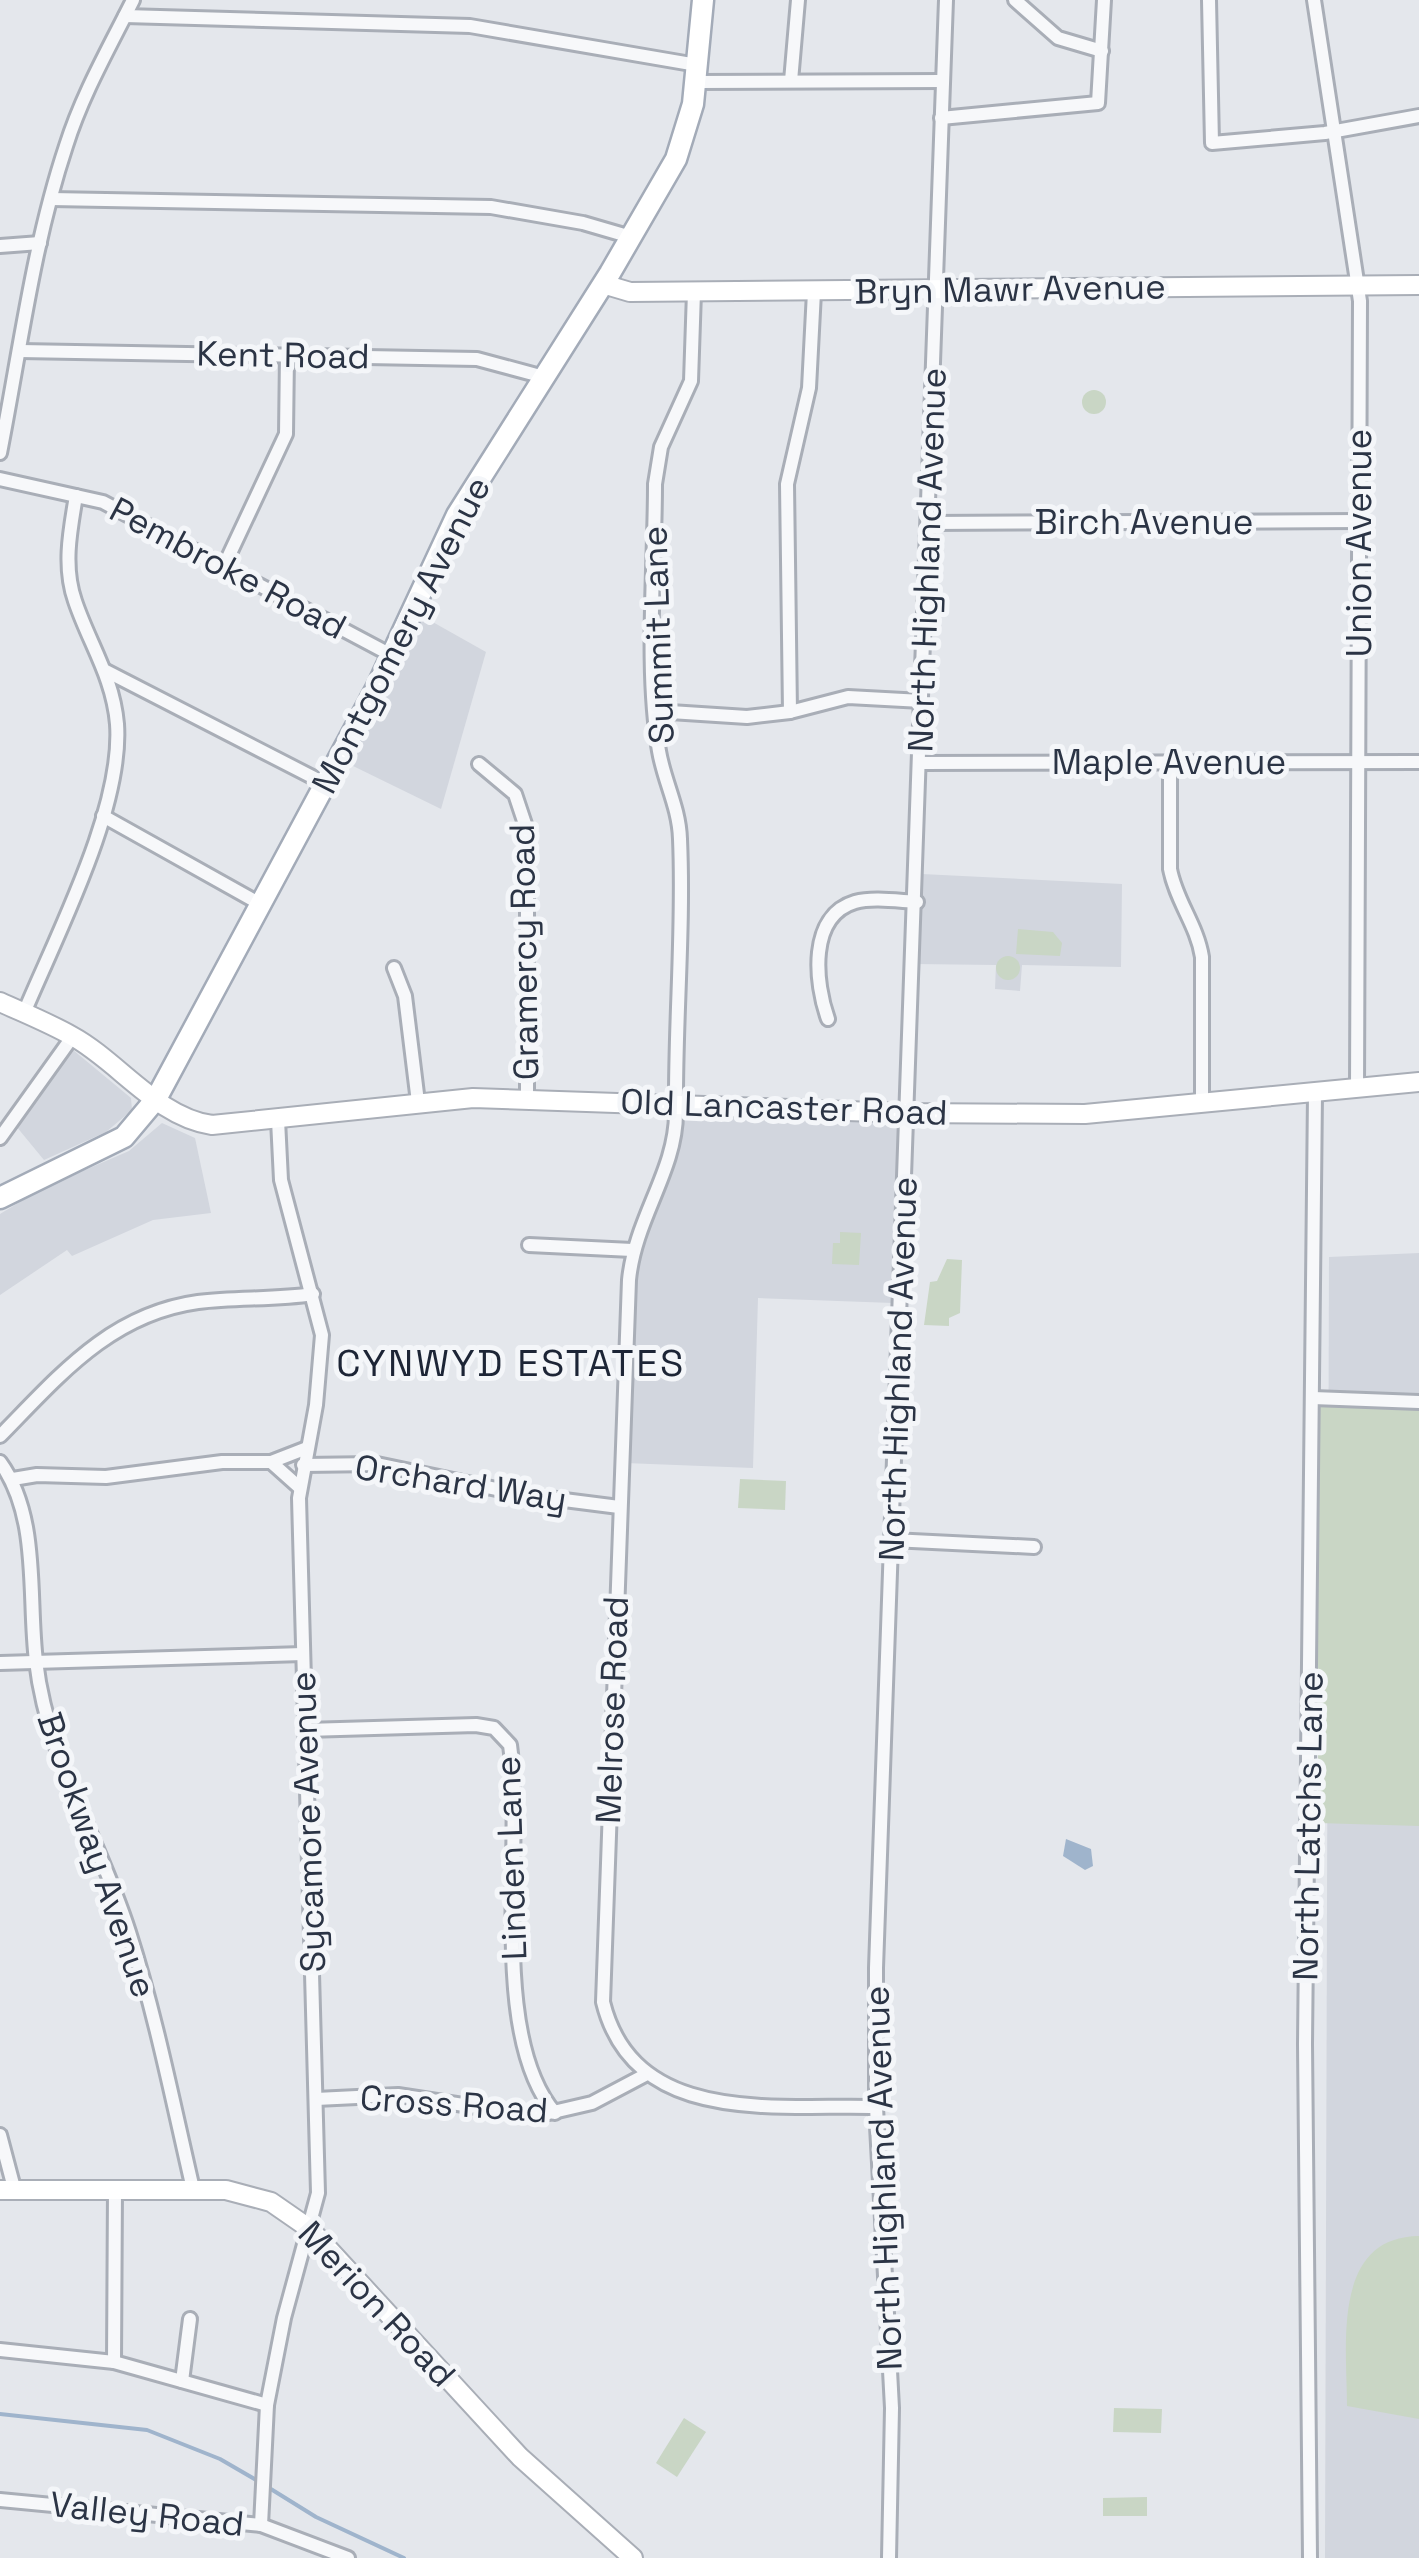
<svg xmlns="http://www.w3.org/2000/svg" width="1419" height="2558" font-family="'Space Grotesk',sans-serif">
	<rect width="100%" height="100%" fill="#e4e7ec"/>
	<g fill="#d2d6de">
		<polygon points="422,616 486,652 441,809 351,765"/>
		<polygon points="922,874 1122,884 1121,967 1022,965 1020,991 995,989 996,965 915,964"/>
		<polygon points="73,1050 131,1098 132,1110 106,1132 44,1160 16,1126"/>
		<polygon points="684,1115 898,1120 893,1303 758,1298 753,1468 625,1463 639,1254 677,1150"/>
		<polygon points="162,1123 195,1138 211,1213 153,1220 72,1256 67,1250 0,1295 0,1214 41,1189 129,1151"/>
		<polygon points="1419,1253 1419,2558 1325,2558 1329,1257"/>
	</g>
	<g fill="#c9d6c5">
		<circle cx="1094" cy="402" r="12"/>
		<polygon points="1018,929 1053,932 1062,943 1060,956 1016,954"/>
		<circle cx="1008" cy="968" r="12"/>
		<polygon points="840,1232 861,1233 859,1265 832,1264 833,1243 840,1243"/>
		<polygon points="947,1259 962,1260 960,1313 949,1318 949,1326 924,1325 930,1282 937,1281"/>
		<polygon points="1318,1405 1419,1407 1419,1826 1318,1823"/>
		<polygon points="740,1479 786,1481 785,1510 738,1508"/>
		<path d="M1419 2236V2419L1347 2406C1347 2346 1331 2237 1419 2236Z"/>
		<polygon points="1114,2408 1162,2409 1161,2433 1113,2432"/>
		<polygon points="684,2418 706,2432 677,2477 656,2463"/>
		<polygon points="1147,2497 1147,2516 1103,2516 1103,2498"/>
	</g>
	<polygon fill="#9fb4cc" points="1066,1839 1091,1849 1093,1866 1085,1870 1063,1856"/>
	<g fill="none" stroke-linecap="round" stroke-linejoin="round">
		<g stroke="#9fb4cc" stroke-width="4">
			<polyline points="0,2414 147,2430 220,2459 258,2481"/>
			<polyline points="266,2486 316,2517 404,2558"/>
		</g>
		<g stroke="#a9aeb7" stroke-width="18">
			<g id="street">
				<polyline points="1015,0 1058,38 1102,51"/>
				<polyline points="1209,0 1212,143 1325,133 1419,116"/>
				<polyline points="1314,0 1360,301 1357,1089"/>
				<polyline points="125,16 470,26 697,65"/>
				<polyline points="791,81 798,0"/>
				<polyline points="696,82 943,81"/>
				<polyline points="941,118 1098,103 1104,0"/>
				<polyline points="51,199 491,207 583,223 631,237"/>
				<polyline points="0,246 40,243"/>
				<path d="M694 292 691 381 661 447 655 484C655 567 645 670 659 751 664 781 679 807 680 839 684 930 675 1022 676 1113 676 1171 635 1218 629 1280L603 2002C634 2127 776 2104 876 2107"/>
				<polyline points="20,351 477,359 544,377"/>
				<path d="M0 453C20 351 33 245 66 146 82 95 109 48 133 0"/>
				<polyline points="0,479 103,502 393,656"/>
				<polyline points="928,523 1359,521"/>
				<polyline points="225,564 286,434 287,355"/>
				<polyline points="106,671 326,784"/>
				<polyline points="655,711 747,717 790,712 848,697 922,701"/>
				<polyline points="790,712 787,484 809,388 814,292"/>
				<polyline points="920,763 1419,762"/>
				<path d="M1170 763V869C1176 901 1197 925 1202 957V1104"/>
				<polyline points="479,764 515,794 527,830 527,1099"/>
				<polyline points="103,816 262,905"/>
				<polyline points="394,968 405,996 418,1102"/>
				<path d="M24 1013C57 934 123 808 117 724 113 677 89 643 75 601 63 567 70 531 76 496"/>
				<path d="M828 1019C815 983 808 916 855 902 873 897 898 901 917 902"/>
				<polyline points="0,1138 73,1036"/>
				<polyline points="529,1245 632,1250"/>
				<polyline points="1313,1398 1419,1402"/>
				<path d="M0 1436C59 1376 110 1314 198 1302 236 1297 275 1300 313 1294"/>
				<path d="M0 1462C40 1517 28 1597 36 1661 47 1758 100 1841 129 1932 156 2016 173 2103 193 2189"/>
				<polyline points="271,1462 299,1487"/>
				<polyline points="303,1465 377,1464 525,1495 619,1507"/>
				<polyline points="13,1479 37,1475 106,1477 222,1462 271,1462 307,1448"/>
				<polyline points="892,1540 1034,1547"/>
				<polyline points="0,1663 303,1654"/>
				<path d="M306 1730 476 1725 494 1728 510 1745C524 1848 488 2034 555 2113"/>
				<polyline points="316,2099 398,2095 536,2116 592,2103 645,2075"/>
				<polyline points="0,2135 14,2188"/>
				<polyline points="0,2350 114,2362 267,2405"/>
				<polyline points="114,2362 115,2189"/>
				<polyline points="182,2381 190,2319"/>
				<polyline points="0,2500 261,2525 348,2558"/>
				<polyline points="261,2525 267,2405 284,2318 318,2193 299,1498 316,1405 322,1335 281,1180 278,1120"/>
				<path d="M889 2558 892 2408 876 2107V1968C898 1312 923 656 946 0"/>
				<polyline points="1310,2558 1305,2044 1315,1094"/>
			</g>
		</g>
		<g stroke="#a9aeb7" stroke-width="22">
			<g id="secondary">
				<polyline points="603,284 630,292 1419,285"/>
				<path d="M0 1002C24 1013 49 1023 72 1036 118 1061 158 1118 212 1125L473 1098 904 1113 1085 1114 1419 1082"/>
				<polyline points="0,2190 226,2190 271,2202 310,2229 520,2457 633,2558"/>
			</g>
		</g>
		<g stroke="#a3abb8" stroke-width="25">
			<polyline id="primary" points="0,1198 124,1137 156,1099 376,689 457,515 610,273 676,159 693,104 703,0"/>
		</g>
		<use href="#street" stroke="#f7f8fa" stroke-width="12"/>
		<use href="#secondary" stroke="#fff" stroke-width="18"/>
		<use href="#primary" stroke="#fff" stroke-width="20"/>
	</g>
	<g text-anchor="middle" stroke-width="10" stroke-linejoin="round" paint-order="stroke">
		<g font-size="35" fill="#2b3445" stroke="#f4f6f9">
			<text transform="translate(1010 289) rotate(-1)" y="12">Bryn Mawr Avenue</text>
			<text transform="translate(283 355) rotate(1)" y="12">Kent Road</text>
			<text x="1144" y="534">Birch Avenue</text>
			<text transform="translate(1359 543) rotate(-90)" y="12">Union Avenue</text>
			<text transform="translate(927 560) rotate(-88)" y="12">North Highland Avenue</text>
			<text transform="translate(228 568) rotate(28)" y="12">Pembroke Road</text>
			<text transform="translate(401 635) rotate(-63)" y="12">Montgomery Avenue</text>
			<text transform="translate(658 635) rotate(-92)" y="12">Summit Lane</text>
			<text x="1169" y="774">Maple Avenue</text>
			<text transform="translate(524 952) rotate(-91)" y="12">Gramercy Road</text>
			<text transform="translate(784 1107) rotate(2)" y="12">Old Lancaster Road</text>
			<text transform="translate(898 1369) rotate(-88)" y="12">North Highland Avenue</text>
			<text transform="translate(461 1483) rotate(9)" y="12">Orchard Way</text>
			<text transform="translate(612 1710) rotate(-88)" y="12">Melrose Road</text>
			<text transform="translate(308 1822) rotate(-92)" y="12">Sycamore Avenue</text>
			<text transform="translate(1308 1826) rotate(-89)" y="12">North Latchs Lane</text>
			<text transform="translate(97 1855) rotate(71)" y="12">Brookway Avenue</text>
			<text transform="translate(511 1858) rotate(-92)" y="12">Linden Lane</text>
			<text transform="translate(454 2104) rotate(4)" y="12">Cross Road</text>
			<text transform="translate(883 2178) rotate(-92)" y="12">North Highland Avenue</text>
			<text transform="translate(377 2304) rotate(47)" y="12">Merion Road</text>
			<text transform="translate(147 2514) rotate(6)" y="12">Valley Road</text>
		</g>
		<g font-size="38" letter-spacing="2.5" fill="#1d2536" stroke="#f4f6f9">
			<text x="511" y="1376">CYNWYD ESTATES</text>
		</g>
	</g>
</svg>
